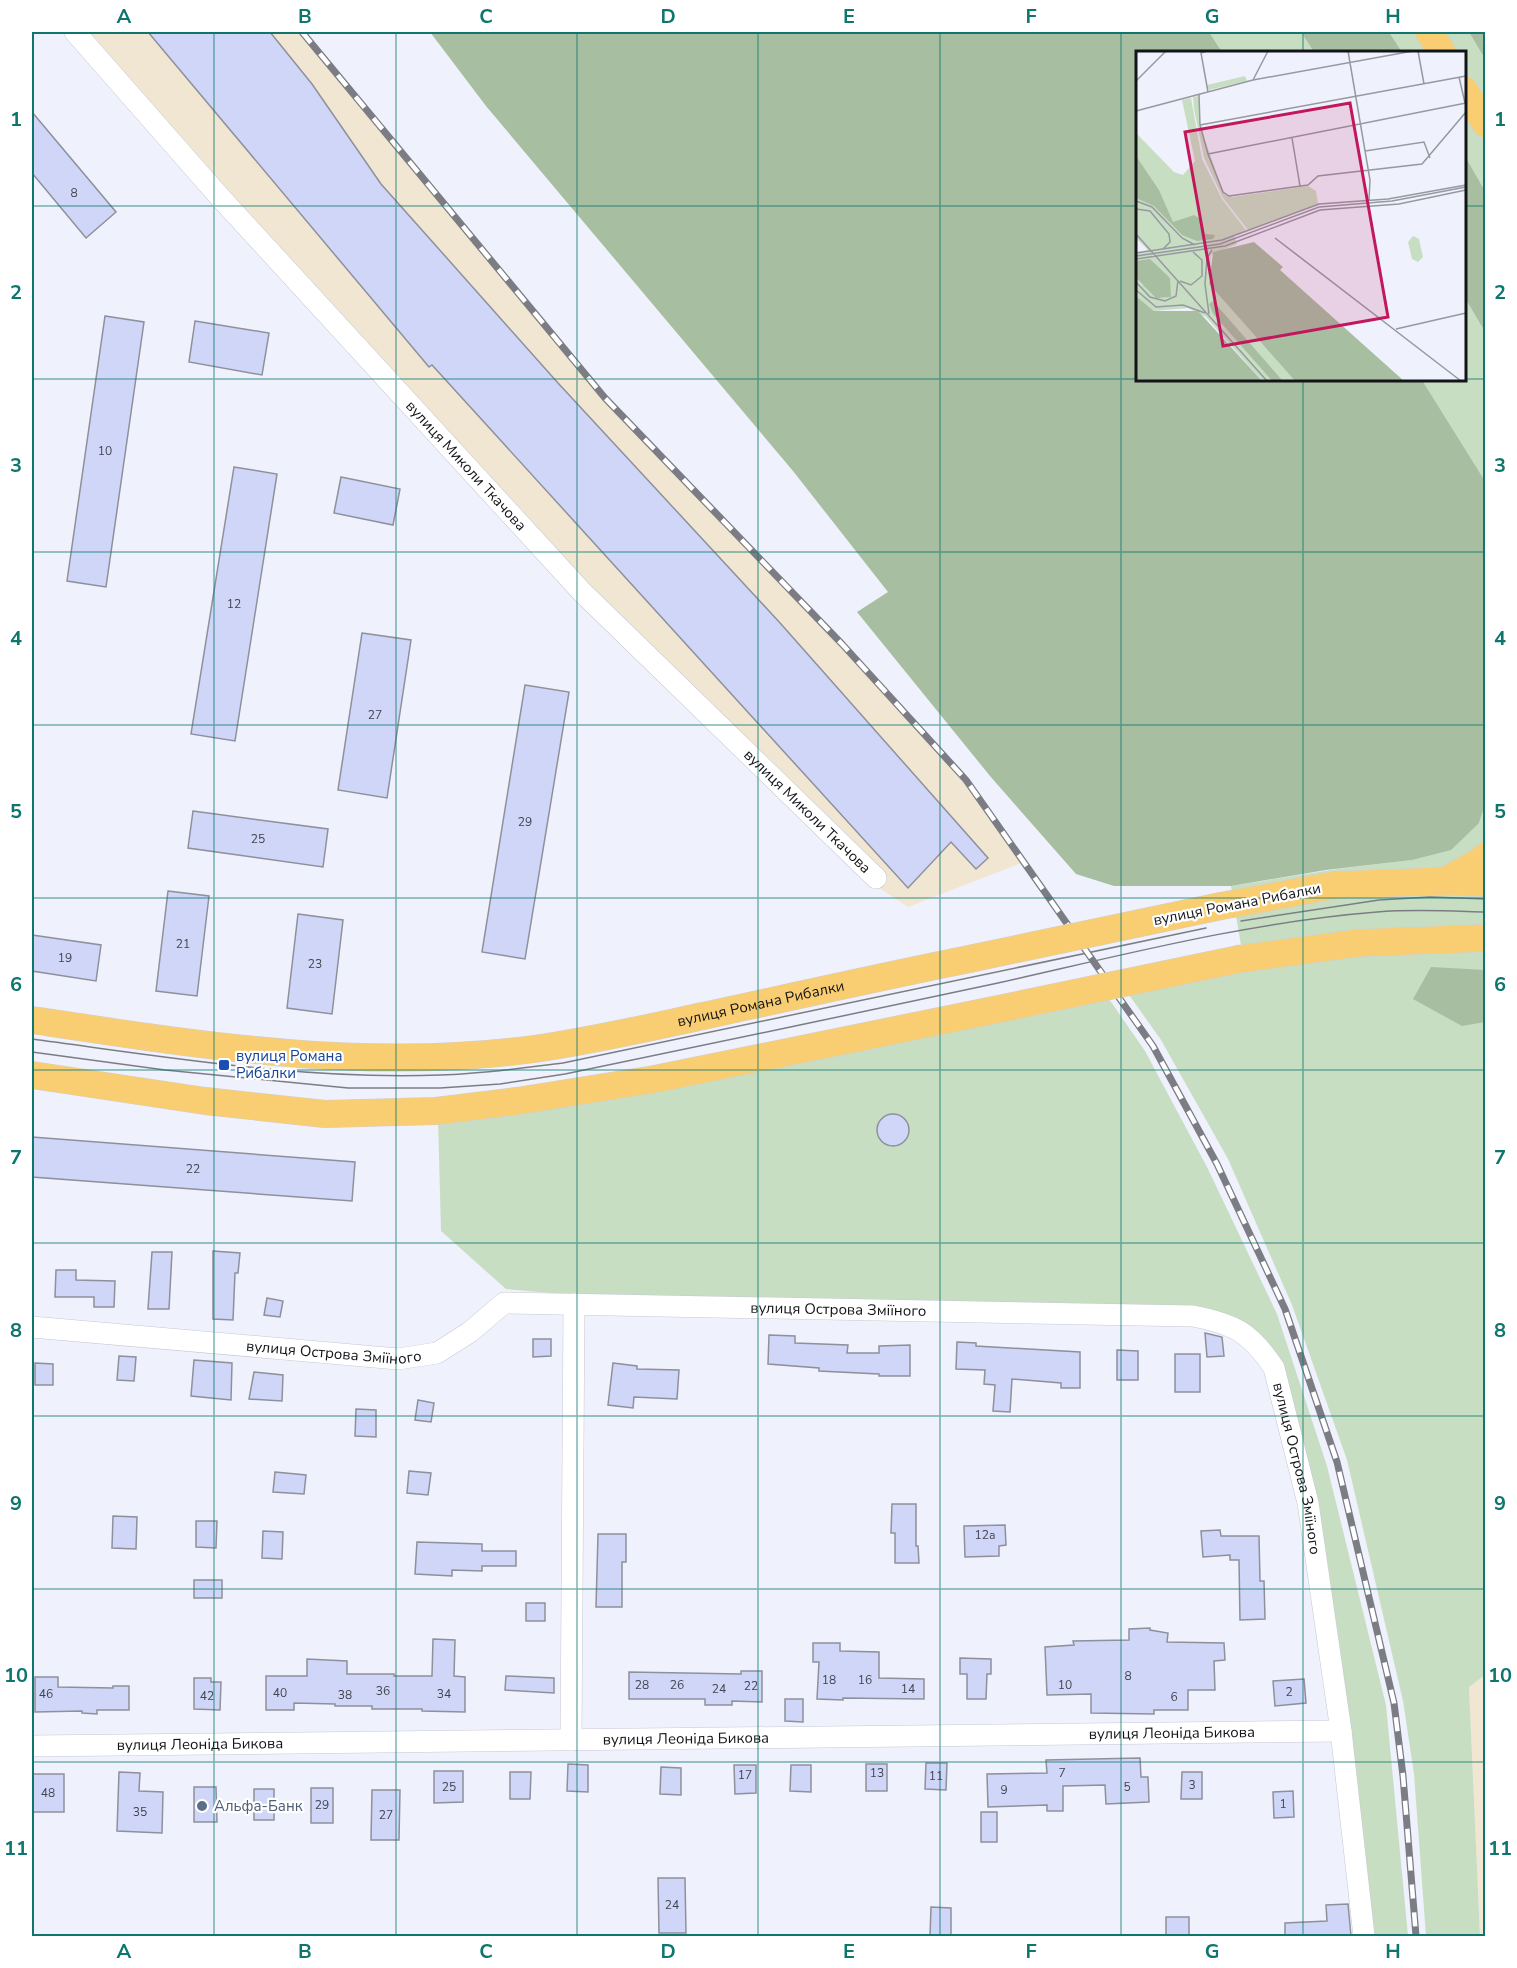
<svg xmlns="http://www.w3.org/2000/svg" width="1517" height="1968" font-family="'Nunito Sans',sans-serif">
	<rect width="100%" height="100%" fill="#eff1fc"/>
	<g fill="#f1e6d2">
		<polygon points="75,32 304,32 605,398 966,780 1024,862 908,907 870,882 218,195"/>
		<polygon points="1485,1674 1485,1936 1480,1936 1469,1687"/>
	</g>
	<g fill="#c8dec3">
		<polygon points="1209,32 1301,32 1314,52 1222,52"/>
		<polygon points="1389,32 1469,32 1485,59 1485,191 1465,156 1464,52 1402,52"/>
		<polygon points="1465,298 1485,332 1485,481 1422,380 1464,380"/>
		<polygon points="1485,801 1486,1674 1469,1687 1480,1936 1426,1936 1414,1774 1403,1701 1347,1460 1292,1305 1228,1159 1161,1040 1127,992 1244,963 1231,886 1337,869 1411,860 1479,823"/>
		<polygon points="1107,996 1145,1051 1208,1169 1277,1314 1327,1466 1386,1705 1408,1936 1369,1936 1311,1500 1249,1329 573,1295 506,1289 441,1231 438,1118"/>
	</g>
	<g fill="#a7bea1">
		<polygon points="430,32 1209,32 1222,52 1138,52 1138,380 1422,380 1485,481 1486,801 1479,823 1451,850 1412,860 1326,870 1231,886 1114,886 1076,874 990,776 857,612 888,592 793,471 486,106"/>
		<polygon points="1301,32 1389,32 1402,52 1314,52"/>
		<polygon points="1469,32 1485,32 1485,59"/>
		<polygon points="1465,156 1485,191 1485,332 1465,298"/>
		<polygon points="1431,967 1485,970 1485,1022 1462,1026 1413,999"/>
	</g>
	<g fill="#d0d6f8" stroke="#8e909b" stroke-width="1.5">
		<polygon points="148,32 270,32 312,84 381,184 558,383 781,624 988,858 976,869 951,842 908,888 432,365 429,367"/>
		<polygon points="32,112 116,212 86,238 32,173"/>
		<polygon points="105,316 144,322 106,587 67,581"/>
		<polygon points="195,321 269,333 262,375 189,362"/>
		<polygon points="234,467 277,474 235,741 191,734"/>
		<polygon points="341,477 400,489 393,525 334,513"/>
		<polygon points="362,633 411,640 387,798 338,790"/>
		<polygon points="525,685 569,692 525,959 482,952"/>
		<polygon points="193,811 328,829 323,867 188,848"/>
		<polygon points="168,891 209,896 197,996 156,991"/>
		<polygon points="298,914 343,920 332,1014 287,1008"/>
		<polygon points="32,935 101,945 96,981 32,971"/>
		<circle cx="893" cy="1130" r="16"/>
		<polygon points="32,1137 355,1162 352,1201 32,1177"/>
		<polygon points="213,1251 240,1253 238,1273 235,1273 233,1320 213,1319"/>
		<polygon points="152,1252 172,1252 169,1309 148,1309"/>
		<polygon points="56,1270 76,1270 76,1280 115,1281 114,1307 94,1307 94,1297 55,1297"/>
		<polygon points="267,1298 283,1301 280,1317 264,1315"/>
		<polygon points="1205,1333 1222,1337 1224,1356 1207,1357"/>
		<polygon points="769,1335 795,1336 795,1343 848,1345 847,1353 879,1353 879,1346 910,1345 910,1376 879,1376 879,1374 819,1371 819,1368 768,1364"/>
		<polygon points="533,1339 551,1339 551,1356 533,1357"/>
		<polygon points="957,1342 976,1343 976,1346 1080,1352 1080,1388 1061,1388 1061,1383 1012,1379 1010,1412 993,1411 995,1385 984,1384 985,1370 956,1369"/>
		<polygon points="1117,1350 1138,1351 1138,1380 1117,1380"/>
		<rect x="1175" y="1354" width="25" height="38"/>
		<polygon points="119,1356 136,1357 134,1381 117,1380"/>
		<polygon points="194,1360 232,1363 231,1400 191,1396"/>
		<polygon points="35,1363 53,1364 53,1385 35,1385"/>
		<polygon points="613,1363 637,1366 637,1369 679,1370 677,1399 634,1397 633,1408 608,1405"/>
		<polygon points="254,1372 283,1375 282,1401 249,1399"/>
		<polygon points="418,1400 434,1403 431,1422 415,1420"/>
		<polygon points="356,1409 376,1410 376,1437 355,1436"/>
		<polygon points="409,1471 431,1473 428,1495 407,1493"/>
		<polygon points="275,1472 306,1475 304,1494 273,1492"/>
		<polygon points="892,1504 916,1504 916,1546 918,1546 919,1563 895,1563 895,1533 891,1533"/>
		<polygon points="113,1516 137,1517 136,1549 112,1548"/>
		<polygon points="196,1521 217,1521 216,1548 196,1547"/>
		<polygon points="1005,1525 1006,1545 999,1546 999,1556 965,1557 964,1526"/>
		<polygon points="1220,1530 1221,1536 1259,1536 1260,1581 1264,1581 1265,1619 1240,1620 1239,1560 1230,1560 1230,1555 1203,1557 1201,1531"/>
		<polygon points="263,1531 283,1532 282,1559 262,1558"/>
		<polygon points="598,1534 626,1534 626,1562 622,1562 622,1607 596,1607"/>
		<polygon points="417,1542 482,1544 482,1551 516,1551 516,1566 482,1566 482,1571 452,1570 452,1576 415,1574"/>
		<rect x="194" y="1580" width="28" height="18"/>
		<rect x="526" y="1603" width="19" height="18"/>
		<polygon points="1150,1628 1150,1630 1168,1633 1167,1642 1224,1643 1225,1660 1214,1661 1215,1690 1188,1690 1188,1710 1154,1710 1154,1714 1091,1713 1091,1694 1047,1695 1045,1647 1074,1645 1073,1641 1129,1640 1129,1629"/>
		<polygon points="433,1639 455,1640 454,1676 465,1677 465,1712 422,1711 422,1709 372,1709 372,1706 335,1706 335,1704 294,1703 294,1710 266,1710 266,1676 307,1676 307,1659 347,1661 347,1674 394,1674 394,1676 432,1676"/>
		<polygon points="813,1643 840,1643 840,1651 879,1652 879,1678 924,1679 924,1699 843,1698 843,1700 817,1699 819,1662 813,1662"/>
		<polygon points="960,1658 991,1659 991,1674 987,1674 986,1699 967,1699 967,1674 960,1674"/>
		<polygon points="741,1671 762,1671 762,1702 732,1701 732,1705 705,1705 705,1699 629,1699 629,1672 741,1674"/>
		<polygon points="506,1676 554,1678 554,1693 505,1690"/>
		<polygon points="35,1677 58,1677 58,1687 113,1688 113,1686 129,1686 129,1710 97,1710 97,1714 82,1713 82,1711 35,1712"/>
		<polygon points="194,1678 211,1678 211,1682 221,1682 220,1710 194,1709"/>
		<polygon points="1304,1679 1306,1703 1275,1706 1273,1681"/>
		<polygon points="785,1699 803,1699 803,1722 785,1721"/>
		<polygon points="1140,1758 1141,1777 1148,1777 1149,1802 1106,1804 1105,1785 1063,1786 1063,1811 1047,1811 1047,1805 988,1807 987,1774 1047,1773 1046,1760"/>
		<polygon points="926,1763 947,1763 946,1790 925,1789"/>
		<polygon points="568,1764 588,1765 588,1792 567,1791"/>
		<rect x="866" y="1764" width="21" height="27"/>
		<polygon points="734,1765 756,1765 756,1793 735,1794"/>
		<polygon points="791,1765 811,1765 811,1792 790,1791"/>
		<polygon points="661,1767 681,1768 681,1795 660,1794"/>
		<polygon points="434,1771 463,1771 463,1802 434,1803"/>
		<polygon points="119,1772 140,1773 139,1791 163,1792 162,1833 117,1831"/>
		<polygon points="510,1772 531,1772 530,1799 510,1799"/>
		<polygon points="1182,1772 1202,1772 1202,1799 1181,1799"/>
		<rect x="32" y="1774" width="32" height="38"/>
		<polygon points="194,1787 216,1787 217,1822 194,1822"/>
		<rect x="311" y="1788" width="22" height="35"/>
		<rect x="254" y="1789" width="20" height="31"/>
		<polygon points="372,1790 400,1790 399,1840 371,1840"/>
		<polygon points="1293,1791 1294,1817 1274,1818 1273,1792"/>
		<rect x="981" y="1812" width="16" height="30"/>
		<polygon points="658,1878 685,1878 686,1933 659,1933"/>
		<polygon points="1348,1904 1351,1936 1285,1936 1285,1923 1327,1921 1326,1905"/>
		<polygon points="931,1907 951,1908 951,1936 930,1936"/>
		<rect x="1166" y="1917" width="23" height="19"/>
	</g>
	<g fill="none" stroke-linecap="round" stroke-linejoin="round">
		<g stroke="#c6c8d4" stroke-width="22">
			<g id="minor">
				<path id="s1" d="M75 32 218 195 582 592 876 878"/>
				<path id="s2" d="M32 1327 398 1359 437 1353 470 1332 504 1303 1193 1316C1234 1324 1250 1332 1274 1368L1308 1503 1341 1731 1364 1936"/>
				<polyline points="571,1740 574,1304"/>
				<path id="s3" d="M32 1746 1341 1731"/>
			</g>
		</g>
		<g stroke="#d0d0d1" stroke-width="28">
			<g id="major">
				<polyline points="1429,32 1442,52"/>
				<polyline points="1464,90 1486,124"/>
				<polyline points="1445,881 1482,860 1486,856"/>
				<polyline points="1221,906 1336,885 1445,881 1486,883"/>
				<polyline points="1239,959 1358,943 1486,938"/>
				<path id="s4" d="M32 1020C198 1045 365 1072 534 1049 591 1041 647 1028 703 1016 791 997 880 977 969 959"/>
				<polyline points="32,1075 205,1101 325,1114 436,1111 517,1101 655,1079 984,1012"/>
			</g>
		</g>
		<use href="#minor" stroke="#fff" stroke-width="21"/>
		<use href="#major" stroke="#f9ce73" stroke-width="27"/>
		<g stroke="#7c7d84" stroke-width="1.5">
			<polyline points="1241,921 1379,900 1430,897 1486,899"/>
			<path d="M32 1039C167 1057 303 1080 440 1075 481 1074 522 1068 563 1063L1206 928"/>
			<path d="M32 1052 165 1070 348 1088H440L500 1084 565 1074C709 1044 854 1014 998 983 1123 955 1249 922 1377 912 1413 909 1449 911 1486 912"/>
		</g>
		<g stroke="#7c7d84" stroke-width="7">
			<polyline id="rail" points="302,32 605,398 842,644 966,780 1153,1046 1217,1164 1285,1309 1337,1462 1394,1703 1403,1776 1416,1936"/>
		</g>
		<use href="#rail" stroke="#fff" stroke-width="4.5" stroke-dasharray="14" stroke-linecap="butt"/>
		<g stroke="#d0d0d1" stroke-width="28" stroke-linecap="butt">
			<g id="major-bridge">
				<polyline points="969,959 1221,906"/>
				<polyline points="984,1012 1239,959"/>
			</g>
		</g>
		<use href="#major-bridge" stroke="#f9ce73" stroke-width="27"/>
	</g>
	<path fill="none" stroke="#0f766e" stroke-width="1.5" stroke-opacity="0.55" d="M214 32V1936M396 32V1936M577 32V1936M758 32V1936M940 32V1936M1121 32V1936M1303 32V52M32 206H1138M1464 206H1486M32 379H1138M1464 379H1486M1303 380V1936M32 552H1486M32 725H1486M32 898H1486M32 1070H1486M32 1243H1486M32 1416H1486M32 1589H1486M32 1762H1486"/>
	<rect fill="#1a4fb4" stroke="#fff" stroke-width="2" x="218" y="1059" width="12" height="12" rx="3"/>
	<circle fill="#5c6f8a" stroke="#fff" stroke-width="2" cx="202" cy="1806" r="6"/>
	<g text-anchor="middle" stroke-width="4.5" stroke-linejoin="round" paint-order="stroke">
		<g font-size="12" fill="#424450">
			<text x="74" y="197">8</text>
			<text x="105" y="455">10</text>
			<text x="234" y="608">12</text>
			<text x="375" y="719">27</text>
			<text x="525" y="826">29</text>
			<text x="258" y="843">25</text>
			<text x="183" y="948">21</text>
			<text x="65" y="962">19</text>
			<text x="315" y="968">23</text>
			<text x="193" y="1173">22</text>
			<text x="985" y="1539">12а</text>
			<text x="1128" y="1680">8</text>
			<text x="829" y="1684">18</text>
			<text x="865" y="1684">16</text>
			<text x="642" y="1689">28</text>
			<text x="677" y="1689">26</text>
			<text x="1065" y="1689">10</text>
			<text x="751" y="1690">22</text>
			<text x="719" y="1693">24</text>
			<text x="908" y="1693">14</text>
			<text x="383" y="1695">36</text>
			<text x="1289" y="1696">2</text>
			<text x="280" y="1697">40</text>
			<text x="46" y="1698">46</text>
			<text x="444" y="1698">34</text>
			<text x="345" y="1699">38</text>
			<text x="207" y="1700">42</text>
			<text x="1174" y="1701">6</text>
			<text x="877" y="1777">13</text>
			<text x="1062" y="1777">7</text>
			<text x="745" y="1779">17</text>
			<text x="936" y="1780">11</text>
			<text x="1192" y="1789">3</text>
			<text x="449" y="1791">25</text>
			<text x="1127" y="1791">5</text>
			<text x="1004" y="1794">9</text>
			<text x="48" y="1797">48</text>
			<text x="1283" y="1808">1</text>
			<text x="322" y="1809">29</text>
			<text x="140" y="1816">35</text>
			<text x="386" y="1819">27</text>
			<text x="672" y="1909">24</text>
		</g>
		<g font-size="15" fill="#131418" stroke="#fff">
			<text dy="5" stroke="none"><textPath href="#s1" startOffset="584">вулиця Миколи Ткачова</textPath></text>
			<text dy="5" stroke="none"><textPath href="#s1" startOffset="1070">вулиця Миколи Ткачова</textPath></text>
			<text transform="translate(1237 904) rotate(-11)" y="5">вулиця Романа Рибалки</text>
			<text dy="5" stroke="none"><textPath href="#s4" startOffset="736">вулиця Романа Рибалки</textPath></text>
			<text dy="5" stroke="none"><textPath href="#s2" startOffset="825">вулиця Острова Зміїного</textPath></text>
			<text dy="5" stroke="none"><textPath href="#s2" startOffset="303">вулиця Острова Зміїного</textPath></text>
			<text dy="5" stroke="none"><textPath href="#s2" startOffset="1383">вулиця Острова Зміїного</textPath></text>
			<text dy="5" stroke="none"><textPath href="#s3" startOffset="1140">вулиця Леоніда Бикова</textPath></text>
			<text dy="5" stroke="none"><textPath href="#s3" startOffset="654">вулиця Леоніда Бикова</textPath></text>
			<text dy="5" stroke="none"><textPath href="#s3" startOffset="168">вулиця Леоніда Бикова</textPath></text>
		</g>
		<g font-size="15" fill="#164399" stroke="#fff" text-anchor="start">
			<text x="236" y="1061">вулиця Романа<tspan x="236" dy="17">Рибалки</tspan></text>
		</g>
		<g font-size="15" fill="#4e5e75" stroke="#fff" text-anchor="start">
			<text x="214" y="1811">Альфа-Банк</text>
		</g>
	</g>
	<g transform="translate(1136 51)">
		<rect width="330" height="330" fill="#eff1fc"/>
		<path d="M109 25 111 30 73 39 71 34ZM63 45 64 75 88 143 96 146 172 135 180 140 182 153 112 179 87 147 68 107 58 58 57 46ZM55 47 66 108 86 148 110 179 98 185 101 193 75 204 73 233 159 330H147L77 251 74 253 77 263 136 330H126L70 266 52 257 18 260 0 245V227L6 234 34 227 0 210V201L12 199 0 187V82L38 121 47 124 59 110 46 49ZM277 185 283 188 287 206 282 211 276 208 272 191Z" fill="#c8dec3"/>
		<path d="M0 105 23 139 37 171 58 164 65 168 69 183 79 184 77 188 61 190 46 184 18 155 0 147ZM118 191 147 216 144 219 268 330H159L73 233 77 201ZM14 208 34 227 35 246 20 247 0 227V210ZM0 245 18 260H62L126 330H0ZM77 250 147 330H136L77 263 73 253Z" fill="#a7bea1"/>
		<path fill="none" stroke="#9799a1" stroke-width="1.5" d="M71 0 65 2 72 41M212 0 234 129 233 149M282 0 288 33M323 26 329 52M117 29 132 0M0 30 30 0M63 44 64 74 72 103 87 141 93 145 172 134 182 125 286 113 330 61M0 60 117 29 277 0M64 74 330 25M156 87 164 135M229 100 288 91 294 107M72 103 330 52M0 150 16 156 46 187 59 194M0 158 14 160 33 183 34 191 27 198M0 183 131 330M139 187 325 330M0 202 86 189 183 153 252 148 330 134M0 205 84 193 183 156 256 150 330 136M0 208 89 195 184 159 263 153 330 139M44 230 55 234 66 225V209L57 201M0 231 14 246 29 250 40 245 42 229M0 239 20 256 47 254 69 262M73 263 69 233 71 207 76 199M260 278 330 262"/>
		<path fill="#c2185b" fill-opacity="0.15" stroke="#c2185b" stroke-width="3" d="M214 52 252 266 87 295 49 81Z"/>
		<rect width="330" height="330" fill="none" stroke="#131418" stroke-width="3"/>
	</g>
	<rect width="1517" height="1968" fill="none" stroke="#ffffff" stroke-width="66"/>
	<rect x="33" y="33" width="1451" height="1902" fill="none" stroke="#0f766e" stroke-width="2"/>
	<g font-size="20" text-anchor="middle" font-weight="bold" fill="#0f766e">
		<text x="124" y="23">A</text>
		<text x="305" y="23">B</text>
		<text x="486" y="23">C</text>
		<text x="668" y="23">D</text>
		<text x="849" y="23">E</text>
		<text x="1031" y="23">F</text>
		<text x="1212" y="23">G</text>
		<text x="1393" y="23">H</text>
		<text x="16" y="126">1</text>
		<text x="1500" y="126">1</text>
		<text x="16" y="299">2</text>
		<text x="1500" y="299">2</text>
		<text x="16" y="472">3</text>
		<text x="1500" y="472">3</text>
		<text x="16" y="645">4</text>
		<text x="1500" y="645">4</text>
		<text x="16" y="818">5</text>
		<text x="1500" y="818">5</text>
		<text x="16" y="991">6</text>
		<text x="1500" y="991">6</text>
		<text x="16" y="1164">7</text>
		<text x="1500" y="1164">7</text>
		<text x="16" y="1337">8</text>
		<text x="1500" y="1337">8</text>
		<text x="16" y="1510">9</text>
		<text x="1500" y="1510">9</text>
		<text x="16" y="1682">10</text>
		<text x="1500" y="1682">10</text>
		<text x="16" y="1855">11</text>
		<text x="1500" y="1855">11</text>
		<text x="124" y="1958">A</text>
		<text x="305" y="1958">B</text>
		<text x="486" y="1958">C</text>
		<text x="668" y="1958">D</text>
		<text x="849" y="1958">E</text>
		<text x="1031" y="1958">F</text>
		<text x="1212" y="1958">G</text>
		<text x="1393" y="1958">H</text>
	</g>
</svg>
